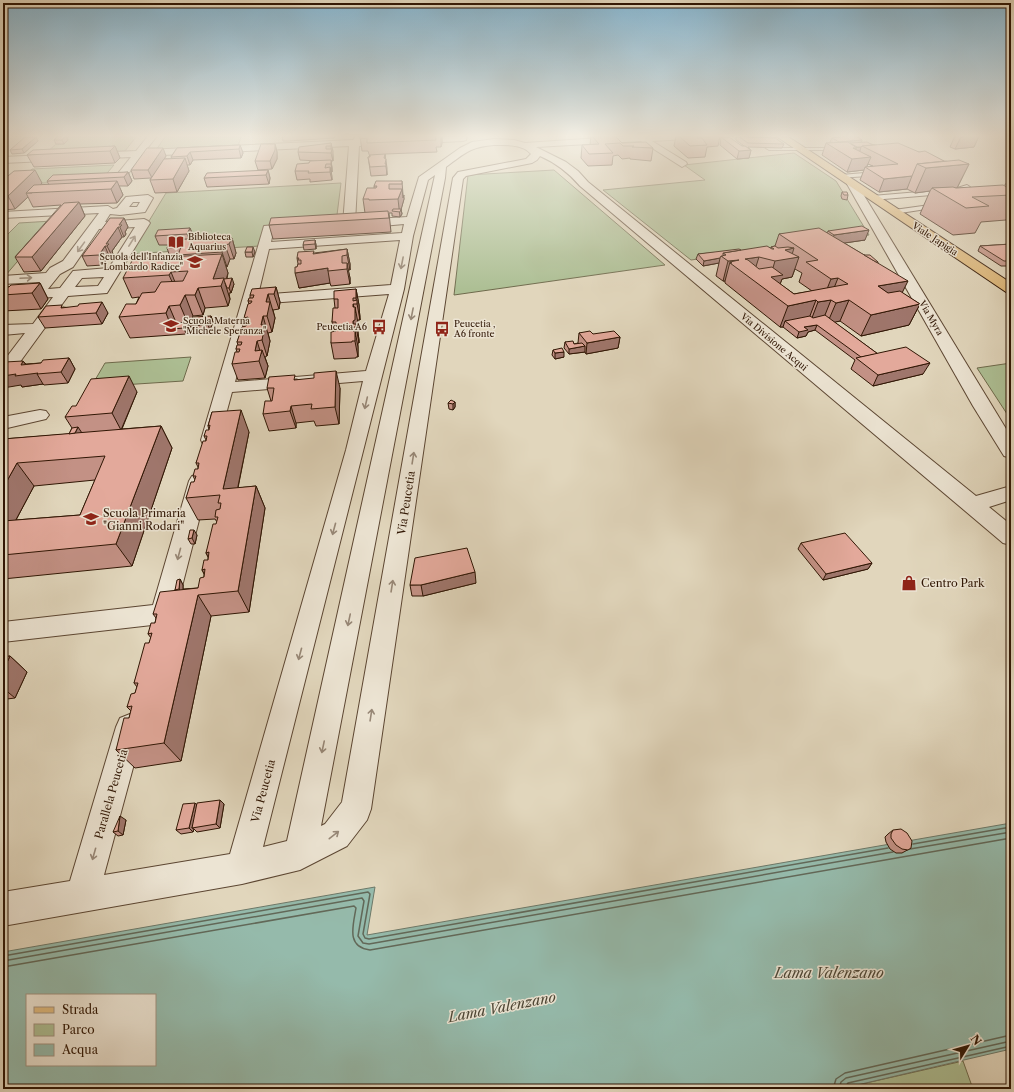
<svg xmlns="http://www.w3.org/2000/svg" width="1014" height="1092" font-family="'Libre Caslon Text',serif">
	<rect width="100%" height="100%" fill="#e1d6bc"/>
	<filter id="stains"><feTurbulence type="fractalNoise" baseFrequency=".005" numOctaves="4"/><feColorMatrix values="0 0 0 0 .2 0 0 0 0 .09 0 0 0 0 .02 0 0 0 .5 -.17"/></filter>
	<radialGradient id="worn" r=".72"><stop offset=".6" stop-color="#630" stop-opacity="0"/><stop offset="1" stop-color="#630" stop-opacity=".3"/></radialGradient>
	<g fill="#adbf94" stroke="#6e6a4c">
		<polygon points="64,137 136,137 125,151 44,155 56,144 64,144 67,141"/>
		<polygon points="165,137 241,137 238,146 156,150"/>
		<polygon points="794,153 836,181 869,235 691,260 603,190 705,180 684,165"/>
		<polygon points="114,165 102,179 15,185 32,169"/>
		<polygon points="554,170 665,265 454,295 468,175"/>
		<polygon points="341,183 336,223 287,223 260,246 129,254 166,193"/>
		<polygon points="52,221 5,276 3,276 3,239 19,223"/>
		<polygon points="191,357 183,381 91,387 105,363"/>
		<polygon points="1011,363 1011,420 977,368"/>
		<polygon points="963,1061 973,1089 840,1089"/>
	</g>
	<path fill="#95baab" stroke="#6d7868" fill-rule="evenodd" d="M1011 823V1049L840 1089H3V952L375 887 367 935ZM27 995H155V1065H27Z"/>
	<g fill="none" stroke-linecap="round" stroke-linejoin="round">
		<g stroke="#626858" stroke-width="1.5">
			<polyline points="913,844 1011,827"/>
			<polyline points="910,849 1011,832"/>
			<polyline points="3,956 368,892 370,894 363,934 365,938 369,939 888,848"/>
			<polyline points="3,961 362,898 364,901 358,936 363,943 369,944 893,852"/>
			<path d="M3 967 354 906 356 908C353 926 346 947 370 950L1011 838"/>
			<polyline points="833,1089 836,1079 845,1073 1011,1035"/>
			<polyline points="839,1089 841,1082 846,1078 1011,1041"/>
			<polyline points="844,1089 848,1083 1011,1046"/>
		</g>
		<g stroke="#5c4632" stroke-width="2">
			<g id="service">
				<polygon points="767,136 779,136 759,141 770,148 839,148 841,149 839,150 769,150 753,140"/>
				<polygon points="855,158 884,172 885,173 882,175 839,178 839,176 841,175 876,172 853,160"/>
				<polygon points="1011,179 1011,184 999,198 995,198 995,196"/>
				<polygon points="967,185 970,187 969,188 955,193 872,200 869,198 872,196 954,189"/>
				<polygon points="937,204 940,206 939,207 894,214 891,212 894,210"/>
			</g>
		</g>
		<g stroke="#5c4632" stroke-width="2">
			<g id="minor">
				<path d="M148 136H157L146 150 353 140 356 136H365L363 140 467 136 466 140 463 141 359 146 355 223 360 220 407 217 419 177 460 148 472 142 494 139 514 140 525 143 630 136H691L687 139 652 141 686 162 687 164 682 167 641 141 536 147 566 162 578 171 588 182 976 496 1011 486V500L989 507 1011 525V545L1003 543 964 510 580 186C569 173 556 163 540 156L537 160 532 163 466 176 463 179 371 809 367 820 347 846 300 870 242 884 3 926V892L70 881 116 727 120 718 130 714 140 718 144 727 104 875 230 854 346 450 363 381 232 392 219 440 217 444 210 446 203 444 201 440 264 226 300 223 304 224 306 227 304 230 300 231 273 232 271 242 402 233 404 224 360 228 354 225 349 228 345 227 343 224 349 146 142 156 124 179 120 180 115 177 131 157 3 163V157L136 151ZM494 145C506 145 523 144 531 154L526 159 458 172 453 178 342 802 325 824 321 826 445 178 446 167C465 153 470 147 494 145ZM435 175 287 841 263 847 404 289 413 236 428 180ZM400 240 391 285 258 295 269 249ZM389 294 366 371 235 382 256 304Z"/>
				<polygon points="852,181 857,184 1011,437 1011,458 1004,456 973,406 847,184"/>
				<path d="M148 195 153 198 145 212 120 215 110 214 105 222 144 219 148 221 150 223 107 293 68 296 9 377 3 378V362L25 333 3 335V325L33 324 53 297 3 300V292L33 290 40 282 3 284V276L46 273 50 268 63 261 99 213 3 218V212L108 206 113 209 117 208 126 197ZM133 202H140L137 207H129ZM135 227 109 268 73 271 60 288 48 289 60 274 73 267 99 229ZM104 277 98 286 75 287 82 278Z"/>
				<polygon points="40,410 46,411 49,415 46,419 3,429 3,417"/>
				<polygon points="199,474 206,476 209,481 175,614 170,626 161,629 152,625 3,642 3,622 153,605 189,481 192,476"/>
			</g>
		</g>
		<g stroke="#301604" stroke-width="2">
			<polygon id="primary" points="776,136 787,136 1011,283 1011,293 1006,292"/>
		</g>
		<use href="#service" fill="#ece4d3" fill-rule="evenodd"/>
		<use href="#minor" fill="#ece4d3" fill-rule="evenodd"/>
		<use href="#primary" fill="#e0bb7e" fill-rule="evenodd"/>
	</g>
	<g fill="#c39185" stroke="#301604" fill-rule="evenodd">
		<polygon points="58,136 66,136 68,140 64,144 56,144 54,140"/>
		<polygon points="282,136 335,136 334,138 289,141 283,141"/>
		<polygon points="360,136 442,136 442,143 441,147 436,147 437,152 385,154 387,175 371,176 368,157 370,157 368,151 362,151"/>
		<polygon points="591,136 615,136 622,143 653,148 651,161 630,159 630,158 622,159 618,155 613,156 612,165 588,166 581,158 582,145 590,145"/>
		<polygon points="676,136 720,136 718,146 707,147 705,157 688,158 674,146"/>
		<polygon points="736,136 744,136 746,137 784,144 782,148 748,147 751,150 749,158 737,159 720,145 721,137 742,146 744,146 736,140"/>
		<polygon points="955,136 979,136 974,147 955,149 950,147"/>
		<polygon points="36,137 38,141 24,153 12,154 10,150"/>
		<path d="M832 138 919 152 944 161 969 164 957 188 1011 189V210L1006 220 981 222 975 233 953 235 920 214 930 191 915 193 907 189 879 192 860 180 864 170 847 172 822 155 826 143H832L830 142ZM868 164 873 166 867 167Z"/>
		<polygon points="331,143 333,157 333,161 331,161 332,168 332,172 331,173 332,180 310,182 310,179 297,180 295,171 309,163 317,161 300,160 298,152"/>
		<polygon points="275,144 277,152 277,159 272,169 258,170 255,161"/>
		<polygon points="240,145 243,153 241,158 193,160 190,165 187,165 189,171 177,192 155,193 150,180 151,178 134,179 131,170 166,156 164,159 172,159 171,157 177,148"/>
		<polygon points="115,146 120,158 115,163 34,167 27,155"/>
		<polygon points="268,170 270,178 269,184 207,187 204,178"/>
		<polygon points="128,172 132,181 128,186 119,186 123,195 117,203 80,204 85,216 41,271 24,272 15,257 61,205 33,207 28,197 15,209 3,210 3,180 42,183 40,185 49,185 47,181"/>
		<polygon points="402,181 403,195 404,199 401,209 402,214 400,217 392,216 392,213 389,213 391,232 273,239 269,225 365,213 363,199 374,188 374,186"/>
		<polygon points="842,192 848,195 847,200 842,199 841,196"/>
		<polygon points="124,218 128,227 125,232 126,234 124,237 122,237 112,251 113,254 112,256 109,256 103,265 87,266 82,256"/>
		<polygon points="190,228 194,238 193,239 219,237 220,239 232,238 236,253 234,259 230,259 227,267 226,267 228,273 227,279 234,284 231,293 229,293 230,299 228,306 205,308 203,315 193,316 188,326 189,327 186,334 130,338 119,317 136,304 139,297 132,298 123,278 170,257 167,248 169,245 159,245 155,236"/>
		<path d="M828 231 865 240 844 243 864 255 878 262V263L902 293 920 304 909 325 861 336 840 321 834 322 878 354 923 374 873 386 851 369 855 360 815 330 808 332 806 336 797 338 783 327H780L725 283V281H723L716 276 719 263 703 266 696 259 698 254 771 248V247L775 246 779 234 827 233ZM795 269 802 273 799 282 812 291 794 294 780 284 782 279 792 277Z"/>
		<polygon points="315,240 316,245 316,249 304,250 303,245"/>
		<polygon points="1011,244 1011,266 1001,266 978,251 980,246"/>
		<polygon points="347,249 350,264 350,270 348,270 350,278 350,284 331,286 330,283 299,288 297,267 298,264 297,258 314,253"/>
		<polygon points="245,252 255,252 253,257 246,257"/>
		<polygon points="40,283 48,299 41,309 3,311 3,285 6,285 8,287"/>
		<polygon points="276,287 280,302 279,309 273,310 275,318 272,332 268,333 270,341 267,356 265,357 268,366 265,378 238,380 232,364 237,352 236,349 238,345 237,342 243,327 242,324 245,320 244,318 249,304 248,301 250,298 250,295"/>
		<polygon points="356,289 359,305 359,309 360,316 360,320 358,320 358,333 359,340 359,343 358,343 358,357 356,357 356,358 334,359 331,343 334,331 332,322 335,308 334,299"/>
		<polygon points="63,307 108,313 102,324 45,328 38,317"/>
		<polygon points="211,316 213,322 210,330 193,331 190,326"/>
		<polygon points="579,333 620,337 618,348 586,354 585,352 569,354 564,348 565,342 574,344 578,343"/>
		<polygon points="553,350 564,357 555,359 552,355"/>
		<polygon points="69,358 75,369 68,383 44,385 43,384 22,387 21,385 23,361 26,364 41,363"/>
		<polygon points="296,379 340,388 339,424 316,426 314,421 296,423 296,428 269,431 263,414 271,401 267,388"/>
		<path d="M137 392 122 429 161 426 172 448 132 566 3 579V439L69 434 72 428 65 417 76 406ZM95 480 80 515 16 520 34 486Z"/>
		<polygon points="455,402 455,407 453,410 449,409 448,403"/>
		<polygon points="212,412 249,432 238,488 256,486 265,508 249,612 211,616 181,761 135,768 116,750 129,718 131,711 127,707 135,693 137,687 134,683 149,643 151,638 148,634 155,623 156,618 153,614 175,590 180,579 183,585 183,589 198,588 204,577 204,574 202,570 208,560 208,557 206,553 217,522 215,519 198,520 186,498 195,480 193,476 198,469 198,467 196,463 206,440 204,436 209,430 208,426"/>
		<polygon points="197,535 195,544 191,544 188,539"/>
		<polygon points="801,543 872,563 868,569 823,580 798,549"/>
		<polygon points="476,583 423,596 412,596 410,585"/>
		<polygon points="10,656 27,672 15,698 7,699 3,707 3,657"/>
		<polygon points="224,804 220,828 197,832 194,829 193,832 181,834 176,830 197,805"/>
		<polygon points="126,820 123,835 118,836 113,832"/>
		<polygon points="893,830 911,848 902,853 896,853 890,849 886,842 885,837 888,834"/>
	</g>
	<g fill="#9f766c" stroke="#301604">
		<polygon points="65,136 66,136 68,140 64,144 62,140"/>
		<polygon points="441,136 442,136 442,143 441,147"/>
		<polygon points="966,136 979,136 974,147 955,149 961,137"/>
		<polygon points="36,137 38,141 24,153 22,149"/>
		<polygon points="862,140 861,144 838,146 839,142"/>
		<polygon points="331,143 333,151 333,161 331,153"/>
		<polygon points="275,144 277,152 277,159 272,169 270,161"/>
		<polygon points="240,145 243,153 241,158 239,149"/>
		<polygon points="115,146 120,158 115,163 110,151"/>
		<polygon points="861,147 860,151 856,152 871,157 866,168 865,167 864,170 847,172 852,159 852,148"/>
		<polygon points="163,148 166,156 152,178 148,170"/>
		<polygon points="751,150 749,158 737,159 739,151"/>
		<polygon points="190,152 193,160 190,165 187,156"/>
		<polygon points="385,154 387,168 387,175 386,166 385,166 384,158"/>
		<polygon points="185,158 189,171 177,192 173,179"/>
		<polygon points="331,160 332,168 332,172 331,164"/>
		<polygon points="969,164 957,188 932,188 930,191 915,193 926,168"/>
		<polygon points="330,167 332,176 332,180 330,172"/>
		<polygon points="35,170 42,183 32,193 26,193 28,197 15,209 8,196"/>
		<polygon points="268,170 270,178 269,184 266,175"/>
		<polygon points="128,172 132,181 128,186 124,177"/>
		<polygon points="912,176 907,189 879,192 884,179"/>
		<polygon points="117,181 123,195 117,203 111,189"/>
		<polygon points="402,189 403,198 404,195 404,199 401,210 401,209 402,214 400,217 398,199"/>
		<polygon points="79,202 85,216 41,271 32,257"/>
		<polygon points="124,218 128,227 125,232 126,234 124,237 119,225"/>
		<polygon points="118,227 122,237 112,251 113,254 112,256 106,244"/>
		<polygon points="190,228 194,238 191,244 187,234"/>
		<polygon points="869,230 865,240 831,245 834,235"/>
		<polygon points="219,237 223,249 225,245 230,259 227,267 222,252 219,239"/>
		<polygon points="232,238 236,253 234,259 229,244"/>
		<polygon points="315,240 316,245 316,249 315,244"/>
		<polygon points="105,246 109,256 103,265 99,255"/>
		<polygon points="253,247 255,252 253,257 252,252"/>
		<polygon points="794,248 791,258 799,257 792,277 782,279 776,295 769,281 775,261 785,250"/>
		<polygon points="347,249 350,264 350,270 347,255"/>
		<polygon points="222,254 228,273 225,283 230,299 228,306 221,286 213,279"/>
		<polygon points="759,257 753,276 745,259"/>
		<polygon points="720,258 719,263 703,266 704,261"/>
		<polygon points="739,260 732,263 730,262 725,281 723,281 728,261"/>
		<polygon points="347,263 350,278 350,284 347,269"/>
		<polygon points="328,268 328,271 330,283 299,288 295,273"/>
		<polygon points="171,272 179,292 178,295 169,275"/>
		<polygon points="232,278 234,284 231,293 229,288"/>
		<polygon points="838,278 830,298 823,299 831,279"/>
		<polygon points="908,281 898,301 878,286"/>
		<polygon points="40,283 48,299 41,309 32,293"/>
		<polygon points="276,287 280,302 279,309 274,294"/>
		<polygon points="198,288 205,308 203,315 195,295"/>
		<polygon points="356,289 359,305 360,320 356,298"/>
		<polygon points="268,294 275,318 272,332 267,316 266,302"/>
		<polygon points="185,295 193,316 189,326 180,305"/>
		<polygon points="816,300 808,321 785,321 783,327 780,327 788,306"/>
		<polygon points="831,300 823,320 810,323 818,302"/>
		<polygon points="849,300 840,321 827,324 836,303"/>
		<polygon points="102,302 108,313 102,324 96,313"/>
		<polygon points="353,304 355,313 355,307 358,323 358,333 359,340 359,343 356,327 353,324"/>
		<polygon points="920,304 909,325 861,336 871,315"/>
		<polygon points="169,306 178,327 172,329 166,313"/>
		<polygon points="211,316 213,322 210,330 208,325"/>
		<polygon points="263,316 270,341 267,356 262,340 261,325"/>
		<polygon points="187,322 189,327 186,334 184,328"/>
		<polygon points="817,325 815,330 808,332 806,336 797,338 799,332 804,327"/>
		<polygon points="353,327 355,337 355,331 358,347 358,357 353,331"/>
		<polygon points="620,337 618,348 586,354 587,343"/>
		<polygon points="257,341 261,354 262,350 268,366 265,378 259,361 255,351"/>
		<polygon points="3,343 7,349 3,355"/>
		<polygon points="585,346 585,352 569,354 569,349"/>
		<polygon points="564,352 564,357 555,359 555,353"/>
		<polygon points="69,358 75,369 68,383 61,372"/>
		<polygon points="23,361 31,372 38,373 37,374 43,384 22,387 21,385 3,388 3,376 21,365"/>
		<polygon points="930,363 923,374 873,386 878,375"/>
		<polygon points="336,371 340,388 339,424 335,407"/>
		<polygon points="129,376 137,392 121,430 112,413"/>
		<polygon points="455,402 455,407 453,410 453,404"/>
		<polygon points="291,406 296,423 296,428 290,411"/>
		<polygon points="241,410 249,432 233,511 223,489"/>
		<polygon points="161,426 172,448 132,566 116,544"/>
		<polygon points="78,427 82,433 63,458"/>
		<polygon points="17,463 34,486 3,544 3,488"/>
		<polygon points="256,486 265,508 249,612 238,591"/>
		<polygon points="194,530 197,535 195,544 192,538"/>
		<polygon points="209,552 218,575 206,553"/>
		<polygon points="872,563 868,569 823,580 826,574"/>
		<polygon points="205,569 214,591 202,570"/>
		<polygon points="475,572 476,583 423,596 421,585"/>
		<polygon points="180,579 183,585 183,594 179,589"/>
		<polygon points="198,595 211,616 181,761 164,743"/>
		<polygon points="10,656 27,672 15,698 3,688 3,671"/>
		<polygon points="3,696 7,699 3,707"/>
		<polygon points="220,800 224,804 220,828 216,824"/>
		<polygon points="195,803 199,807 192,828 194,829 193,832 189,828"/>
		<polygon points="120,816 126,820 123,835 118,831"/>
	</g>
	<g fill="#e3a99b" stroke="#301604">
		<polygon points="58,136 65,136 62,140 54,140"/>
		<polygon points="360,136 435,136 436,140 367,143 367,138 360,139"/>
		<polygon points="592,136 615,136 622,143 646,142 653,148 632,147 634,146 623,146 620,143 605,144 613,153 589,154 582,145 599,144"/>
		<polygon points="679,136 697,136 697,138 702,138 707,145 690,146"/>
		<polygon points="738,136 744,136 746,137 775,138 784,144 748,143"/>
		<polygon points="847,136 856,136 862,140 839,142 832,138"/>
		<polygon points="25,137 36,137 22,149 10,150"/>
		<polygon points="721,137 729,137 742,146 745,146 751,150 739,151"/>
		<polygon points="848,142 857,148 853,148 871,157 852,159 826,143"/>
		<polygon points="867,142 873,145 862,146 861,147 857,147 850,143"/>
		<polygon points="331,143 331,146 326,146 326,149 332,149 331,153 298,152 299,147"/>
		<polygon points="898,143 919,152 925,151 944,161 917,164 912,176 884,179 865,167 898,164 862,146"/>
		<polygon points="261,144 275,144 275,150 270,161 255,161"/>
		<polygon points="240,145 239,149 190,152 187,156 171,157 177,148"/>
		<polygon points="115,146 110,151 27,155 33,150"/>
		<polygon points="147,148 163,148 148,170 131,170"/>
		<polygon points="385,154 384,158 386,159 385,164 386,164 386,166 370,167 368,157 370,157 370,155"/>
		<polygon points="185,158 173,179 150,180 164,159"/>
		<polygon points="331,160 331,164 326,164 325,168 330,167 330,172 308,173 309,171 295,171 297,164 309,163 310,161"/>
		<polygon points="959,160 969,164 926,168 917,164"/>
		<polygon points="35,170 8,196 3,196 3,180 14,171"/>
		<polygon points="268,170 266,175 204,178 207,173"/>
		<polygon points="128,172 124,177 47,181 53,175"/>
		<polygon points="117,181 111,189 26,193 34,185"/>
		<polygon points="376,181 402,181 402,184 389,184 389,189 402,189 398,199 369,200 369,199 363,199 367,188 376,188 377,186 374,186"/>
		<polygon points="1003,185 1011,189 1011,195 972,197 989,206 966,208 932,188 953,187 956,188"/>
		<polygon points="842,192 847,192 848,195 844,195"/>
		<polygon points="79,202 32,257 15,257 64,203"/>
		<polygon points="393,209 401,209 400,212 392,211"/>
		<polygon points="388,211 389,218 269,225 271,218"/>
		<polygon points="110,218 124,218 119,225 122,225 120,227 118,227 106,244 109,244 107,246 105,246 99,255 82,256"/>
		<polygon points="862,226 869,230 834,235 828,231"/>
		<polygon points="190,228 187,234 155,236 158,230"/>
		<polygon points="819,228 908,281 878,286 888,293 900,291 920,304 871,315 849,300 836,303 831,300 818,302 816,300 788,306 730,263 732,263 730,262 739,260 728,261 721,256 726,255 723,253 767,246 772,249 774,249 771,247 775,246 778,248 788,247 794,248 785,250 799,257 775,261 759,257 745,259 748,260 759,269 772,267 783,275 771,277 794,294 848,284 838,278 831,279 806,262 818,260 779,234"/>
		<polygon points="219,237 219,239 232,238 229,244 225,245 222,252 178,255 181,247 167,248 171,240"/>
		<polygon points="315,240 315,244 303,245 304,241"/>
		<polygon points="1011,244 1011,261 1004,261 980,246"/>
		<polygon points="247,247 253,247 252,252 245,252"/>
		<polygon points="347,249 347,255 342,256 342,263 347,263 347,269 328,271 328,268 295,273 295,267 297,267 298,264 301,264 301,260 298,260 299,258 297,258 298,252 314,251 313,254"/>
		<polygon points="739,249 741,250 723,253 723,256 721,256 720,258 704,261 698,254"/>
		<polygon points="222,254 213,279 224,278 221,286 198,288 195,295 185,295 180,305 169,306 166,313 119,317 126,304 136,304 142,293 155,292 161,282 183,281 188,271 171,272 169,275 123,278 133,259"/>
		<polygon points="864,255 870,255 878,262 876,262"/>
		<polygon points="232,278 229,288 227,288 224,280 224,279"/>
		<polygon points="40,283 32,293 3,295 3,285 6,285 4,287 9,287 11,285"/>
		<polygon points="276,287 274,294 268,294 266,302 270,302 267,316 263,316 261,325 265,325 262,340 257,341 255,351 262,350 259,361 232,364 235,352 239,352 240,349 236,349 237,345 241,345 242,342 237,342 242,327 246,326 247,324 242,324 243,320 248,320 248,317 244,318 248,304 251,303 252,301 248,301 249,298 253,298 254,295 250,295 252,289"/>
		<polygon points="356,289 356,298 353,298 353,301 357,300 357,304 353,304 353,307 355,307 355,320 353,321 353,324 356,324 356,327 353,327 353,331 355,331 355,341 352,341 352,342 331,343 331,332 336,331 336,322 332,322 333,308 338,308 338,299 334,299 334,291"/>
		<polygon points="102,302 96,313 38,317 46,306 62,305 61,308 78,306 79,304"/>
		<polygon points="825,315 878,354 861,357 817,325 804,327 808,330 799,332 785,321 810,316 813,318"/>
		<polygon points="211,316 208,325 190,326 194,317"/>
		<polygon points="187,322 184,328 172,329 175,323"/>
		<polygon points="590,331 593,334 614,331 620,337 587,343 579,333"/>
		<polygon points="573,341 574,344 582,343 585,346 569,349 565,342"/>
		<polygon points="906,347 930,363 878,375 856,358"/>
		<polygon points="562,348 564,352 555,353 553,350"/>
		<polygon points="69,358 61,372 37,374 38,373 15,376 16,374 3,376 3,365 5,362 23,361 21,365 41,363 43,360"/>
		<polygon points="336,371 335,407 311,409 312,404 291,406 290,411 263,414 265,401 272,401 274,388 267,388 269,377 295,375 294,380 314,378 314,373"/>
		<polygon points="129,376 112,413 65,417 72,406 76,406 91,379"/>
		<polygon points="451,400 455,402 453,404 448,403"/>
		<polygon points="241,410 223,489 256,486 238,591 198,595 164,743 116,750 124,718 129,718 132,706 127,707 131,694 135,693 138,683 134,683 145,643 149,643 152,633 148,634 151,623 155,623 157,614 153,614 160,592 198,588 200,578 204,577 205,569 202,570 204,560 208,560 209,552 206,553 213,524 216,524 218,517 215,517 216,510 220,509 221,503 218,503 220,495 186,498 191,482 194,482 196,476 193,476 195,469 198,469 199,463 196,463 203,441 206,441 207,436 204,436 206,430 209,430 210,425 208,426 212,412"/>
		<polygon points="161,426 116,544 3,555 3,521 80,515 105,456 17,463 3,488 3,439"/>
		<polygon points="78,427 75,433 69,434 72,428"/>
		<polygon points="190,530 194,530 192,538 188,539"/>
		<polygon points="845,533 872,563 826,574 801,543"/>
		<polygon points="467,548 475,572 421,585 410,585 415,558"/>
		<polygon points="180,579 179,589 175,590 177,580"/>
		<polygon points="10,656 3,671 3,657"/>
		<polygon points="220,800 216,824 192,828 197,803"/>
		<polygon points="195,803 189,828 176,830 183,804"/>
		<polygon points="120,816 118,831 113,832"/>
		<polygon points="901,829 907,833 912,841 911,848 908,850 902,849 896,845 891,838 891,834 893,830"/>
	</g>
	<defs><path id="oneway-shaft" d="M-6 0H5M1.5-3L5.5 0L1.5 3" fill="none" stroke-width="1.6" stroke-linecap="round" stroke-linejoin="round"/></defs>
	<g stroke="#978776">
		<use href="#oneway-shaft" transform="translate(132 241) rotate(-58)"/>
		<use href="#oneway-shaft" transform="translate(81 247) rotate(126)"/>
		<use href="#oneway-shaft" transform="translate(402 263) rotate(101)"/>
		<use href="#oneway-shaft" transform="translate(26 278) rotate(-3)"/>
		<use href="#oneway-shaft" transform="translate(412 314) rotate(101)"/>
		<use href="#oneway-shaft" transform="translate(366 403) rotate(103)"/>
		<use href="#oneway-shaft" transform="translate(413 458) rotate(-81)"/>
		<use href="#oneway-shaft" transform="translate(334 529) rotate(105)"/>
		<use href="#oneway-shaft" transform="translate(179 554) rotate(105)"/>
		<use href="#oneway-shaft" transform="translate(392 586) rotate(-81)"/>
		<use href="#oneway-shaft" transform="translate(349 620) rotate(102)"/>
		<use href="#oneway-shaft" transform="translate(300 654) rotate(105)"/>
		<use href="#oneway-shaft" transform="translate(371 715) rotate(-81)"/>
		<use href="#oneway-shaft" transform="translate(323 747) rotate(102)"/>
		<use href="#oneway-shaft" transform="translate(334 835) rotate(-38)"/>
		<use href="#oneway-shaft" transform="translate(94 854) rotate(106)"/>
	</g>
	<linearGradient id="sky" x2="0" y2="1"><stop stop-color="#87b6d0"/><stop offset="0.47" stop-color="#f2ede1"/><stop offset="1" stop-color="#f2ede1" stop-opacity="0"/></linearGradient>
	<rect width="1014" height="289" fill="url(#sky)"/>
	<defs>
		<g id="library-bare" transform="scale(1.2)"><path d="M-6-4Q-3-5.5-.7-3.5V5Q-3 3-6 4ZM6-4Q3-5.5 .7-3.5V5Q3 3 6 4Z" fill="#8f2418" stroke="#ece4d3" stroke-width="2.5" paint-order="stroke"/></g>
		<g id="school-bare" transform="scale(1.2)"><path d="M0-5L7-2L0 1L-7-2ZM-4 1L0 2.5L4 1V4Q0 6-4 4Z" fill="#8f2418" stroke="#ece4d3" stroke-width="2.5" paint-order="stroke"/></g>
		<g id="bus-bare" transform="scale(1.2)"><path d="M-5-6H5V4H4V6H2V4H-2V6H-4V4H-5ZM-3.5-4V0h7V-4ZM-3.5 1.2v1.5H-2V1.2ZM2 1.2v1.5H3.5V1.2Z" fill="#8f2418" stroke="#ece4d3" stroke-width="2.5" paint-order="stroke"/></g>
		<g id="shop-bare" transform="scale(1.2)"><path d="M-5-2.5h2.3a2.7 3.5 0 0 1 5.4 0H5L5.5 6h-11ZM-1.5-2.5h3a1.5 2.3 0 0 0-3 0Z" fill="#8f2418" stroke="#ece4d3" stroke-width="2.5" paint-order="stroke"/></g>
	</defs>
	<g fill-rule="evenodd">
		<use href="#library-bare" x="176" y="242"/>
		<use href="#school-bare" x="195" y="262"/>
		<use href="#school-bare" x="171" y="326"/>
		<use href="#bus-bare" x="379" y="327"/>
		<use href="#bus-bare" x="442" y="329"/>
		<use href="#school-bare" x="91" y="519"/>
		<use href="#shop-bare" x="909" y="583"/>
	</g>
	<g text-anchor="middle" stroke-width="3" stroke-linejoin="round" paint-order="stroke">
		<g font-size="9" fill="#301604" stroke="#ece4d3" text-anchor="start">
			<text x="188" y="240">Biblioteca<tspan x="188" dy="10">Aquarius</tspan></text>
			<text x="183" y="260" text-anchor="end">Scuola dell'Infanzia<tspan x="183" dy="10">"Lombardo Radice"</tspan></text>
			<text x="183" y="324">Scuola Materna<tspan x="183" dy="10">"Michele Speranza"</tspan></text>
			<text x="454" y="327">Peucetia ,<tspan x="454" dy="10">A6 fronte</tspan></text>
			<text x="367" y="330" text-anchor="end">Peucetia A6</text>
		</g>
		<g font-size="9" fill="#301604" stroke="#ece4d3">
			<text transform="translate(935 239) rotate(33)" y="3">Viale Japigia</text>
			<text transform="translate(931 318) rotate(60)" y="3">Via Myra</text>
			<text transform="translate(774 342) rotate(40)" y="3">Via Divisione Acqui</text>
		</g>
		<g font-size="11" fill="#301604" stroke="#ece4d3">
			<text transform="translate(406 503) rotate(-81)" y="4">Via Peucetia</text>
			<text transform="translate(263 791) rotate(-75)" y="4">Via Peucetia</text>
			<text transform="translate(111 794) rotate(-74)" y="4">Parallela Peucetia</text>
		</g>
		<g font-size="11" fill="#301604" stroke="#ece4d3" text-anchor="start">
			<text x="103" y="517">Scuola Primaria<tspan x="103" dy="13">"Gianni Rodari"</tspan></text>
			<text x="921" y="587">Centro Park</text>
		</g>
		<g font-size="14" font-style="italic" fill="#4e4736" stroke="#ece4d3">
			<text x="829" y="978">Lama Valenzano</text>
			<text transform="translate(502 1007) rotate(-11)" y="5">Lama Valenzano</text>
		</g>
	</g>
	<rect width="1014" height="1092" fill="none" stroke="#e1d6bc" stroke-width="16"/>
	<rect x="4" y="4" width="1006" height="1084" fill="none" stroke="#301604" stroke-width="2"/>
	<rect x="8" y="8" width="998" height="1076" fill="none" stroke="#301604"/>
	<rect x="26" y="994" width="130" height="72" fill="#ece4d3" stroke="#a19280"/>
	<rect x="34" y="1007" width="20" height="6" fill="#e0bb7e" stroke="#a19280"/>
	<text x="62" y="1014" font-size="12" fill="#301604">Strada</text>
	<rect x="34" y="1024" width="20" height="12" fill="#adbf94" stroke="#a19280"/>
	<text x="62" y="1034" font-size="12" fill="#301604">Parco</text>
	<rect x="34" y="1044" width="20" height="12" fill="#95baab" stroke="#a19280"/>
	<text x="62" y="1054" font-size="12" fill="#301604">Acqua</text>
	<g transform="translate(968 1046) rotate(53)" stroke="#ece4d3" stroke-width="3" paint-order="stroke">
	<path d="M0-3L7 15L0 10L-7 15Z" fill="#301604"/>
	<text y="-6" font-size="11" font-weight="bold" text-anchor="middle" fill="#301604">N</text>
	</g>
	<rect width="100%" height="100%" filter="url(#stains)"/>
	<rect width="100%" height="100%" fill="url(#worn)"/>
</svg>
